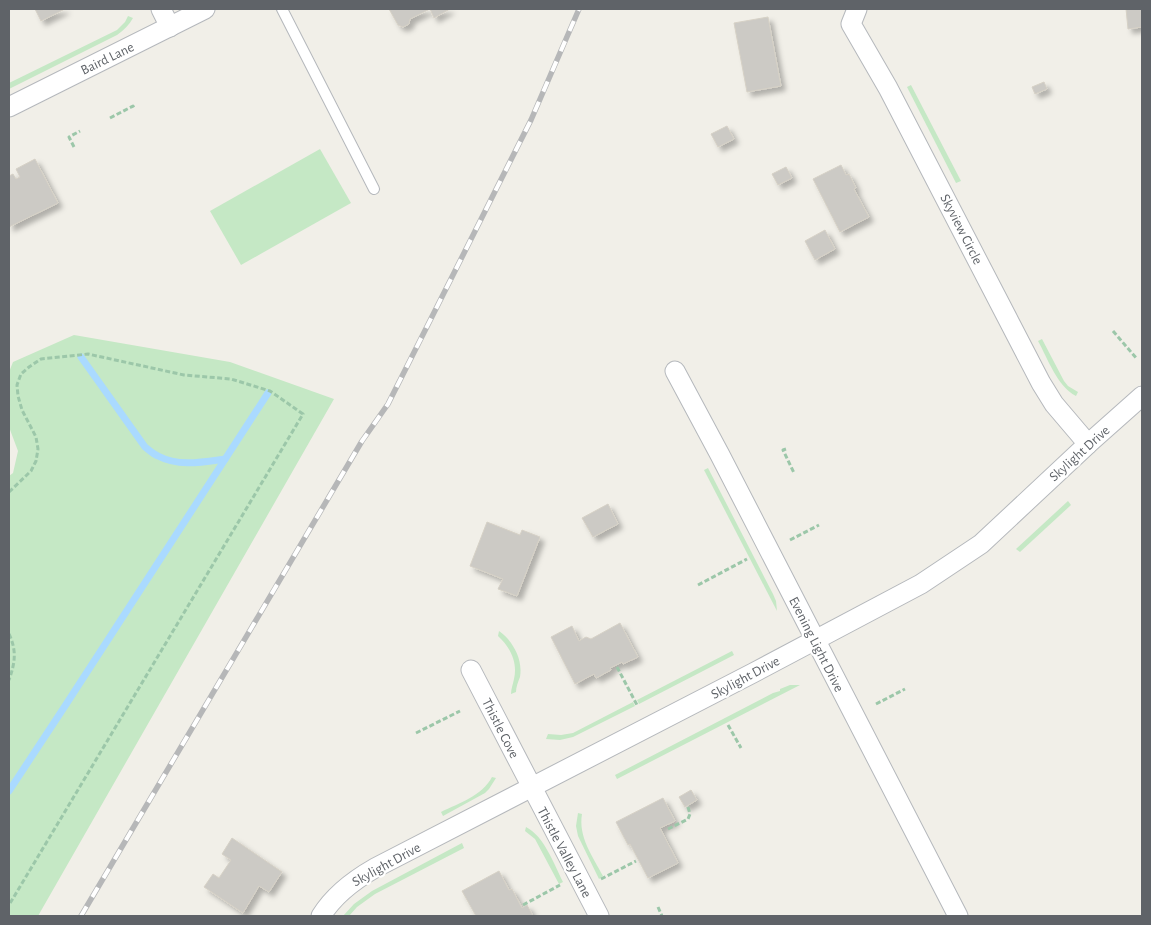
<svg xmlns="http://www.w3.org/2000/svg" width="1151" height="925" font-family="'Alegreya Sans',sans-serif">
	<defs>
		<filter id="shadow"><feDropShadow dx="4.5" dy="4.5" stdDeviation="2.5" flood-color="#0004"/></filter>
	</defs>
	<rect width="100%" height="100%" fill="#f1efe8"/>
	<g fill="#c5e8c5">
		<path d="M128 16 133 18C129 25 124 30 117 35L9 89V83L117 30 125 22Z"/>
		<polygon points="911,85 961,181 956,183 907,87"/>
		<polygon points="320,149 351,203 241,265 210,211"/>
		<polygon points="74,335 230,362 334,399 38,916 9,916 9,476 13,473 18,451 9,427 9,372 13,362"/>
		<path d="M1042 339 1064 381 1068 386 1078 392 1076 396C1057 386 1048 359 1038 341Z"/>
		<polygon points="708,468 773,594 776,601 777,611 704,470"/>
		<polygon points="1068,501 1071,505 1020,552 1016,549"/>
		<path d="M499 631C513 641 523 659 520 677 518 682 516 687 516 692L511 694C511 689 513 684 514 679 518 662 510 647 498 636Z"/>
		<polygon points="732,651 734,655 639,704 637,700"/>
		<polygon points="790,685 800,685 617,779 615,775 773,693 780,691 780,689"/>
		<polygon points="633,702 635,706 573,737 560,740 546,739 548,734 561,735 573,733"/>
		<path d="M492 777 496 778 489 789 485 793 443 816 441 812C459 803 482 796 492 777Z"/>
		<path d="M578 813 582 814C578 837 593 857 603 876L599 879 578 836 576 826Z"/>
		<path d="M526 827C544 836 554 864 563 882L559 884 535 839 525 831Z"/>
		<polygon points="462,843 464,848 375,894 357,907 349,916 343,916 354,904 372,891"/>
	</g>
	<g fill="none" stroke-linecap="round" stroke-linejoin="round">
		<g stroke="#aadaff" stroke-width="7">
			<path d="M81 357 145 447C149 450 153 454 158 456 179 467 203 462 225 459"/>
			<polyline points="9,791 65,706 268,393"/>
		</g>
	</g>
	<g fill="#cccac5" stroke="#d6d1c6" filter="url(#shadow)">
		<polygon points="35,9 65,9 41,21"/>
		<polygon points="389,9 450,9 434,18 430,9 410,19 409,24 403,27 398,25"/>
		<polygon points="1126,9 1142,9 1142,27 1128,29"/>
		<polygon points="768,17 781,86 747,92 734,23"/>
		<polygon points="1044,82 1047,89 1035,94 1032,87"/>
		<polygon points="727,126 734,139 718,147 711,134"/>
		<polygon points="35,159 58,203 9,227 9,176 13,174 16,179 20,177 16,169"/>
		<polygon points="841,165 846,175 849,174 856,188 854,189 869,217 840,232 813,179"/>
		<polygon points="786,167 792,178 778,185 772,174"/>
		<polygon points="825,230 835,249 815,260 805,241"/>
		<polygon points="608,504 618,524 593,537 582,518"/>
		<polygon points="487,522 520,535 522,530 540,537 517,596 498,589 503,579 470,566"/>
		<polygon points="620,623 638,657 623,664 622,662 610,668 611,670 596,678 594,674 575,684 551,637 572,626 579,641 586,637 591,639"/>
		<polygon points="691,790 697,800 685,807 679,797"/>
		<polygon points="663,798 675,821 660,828 678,863 648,878 630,844 628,845 616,822"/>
		<polygon points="232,838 282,872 269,892 259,886 243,913 204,887 213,874 219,878 231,860 222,854"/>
		<polygon points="499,871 509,890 512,889 522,908 527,905 533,916 476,916 462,891"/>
	</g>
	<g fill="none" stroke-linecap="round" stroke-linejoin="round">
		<g stroke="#b5b8bc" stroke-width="12">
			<polyline id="lane" points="282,9 374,189"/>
		</g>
		<g stroke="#b5b8bc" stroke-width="21">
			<g id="street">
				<polyline points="161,9 170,27"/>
				<polyline points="857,9 851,24 888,88 1041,383 1054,404 1088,444"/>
				<polyline points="9,107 205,9"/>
				<polyline points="675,371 720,455 958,916"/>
				<polyline points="471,670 599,916"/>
				<path d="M321 916C334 895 354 880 375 868L753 673 921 584 981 544 1088 444 1142 396"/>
			</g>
		</g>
		<g stroke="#9cc7a9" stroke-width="3" stroke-dasharray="5 2.5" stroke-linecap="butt">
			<polyline points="110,118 133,106 135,109"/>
			<polyline points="74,147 69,137 80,131"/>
			<polyline points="1113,331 1137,359"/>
			<polyline points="786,449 783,450 794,473"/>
			<polyline points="9,492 31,471 36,461 38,449 36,437 22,410 18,396 17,385 21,374 29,367 41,359 88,354 184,375 231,379 270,391 303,414 9,905"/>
			<polyline points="790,540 819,525"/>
			<polyline points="698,585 747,559"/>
			<path d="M9 634C17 651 15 663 9 680"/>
			<polyline points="617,667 637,705"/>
			<polyline points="876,704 905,689"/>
			<polyline points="728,725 741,748"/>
			<polyline points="416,733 460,711"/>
			<polyline points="668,829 688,819 690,814 688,807"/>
			<polyline points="601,879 636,861"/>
			<polyline points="523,905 560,885"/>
			<polyline points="658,907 662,916"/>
		</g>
		<use href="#lane" stroke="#fff" stroke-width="10"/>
		<use href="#street" stroke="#fff" stroke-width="19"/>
		<g stroke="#b6b7b8" stroke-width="5.5">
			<polyline id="rail" points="81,916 362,441 388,404 531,120 579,9"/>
		</g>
		<use href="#rail" stroke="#fff" stroke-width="4" stroke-dasharray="11" stroke-linecap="butt"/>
	</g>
	<g text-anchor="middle" stroke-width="4.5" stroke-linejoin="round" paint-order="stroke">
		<g font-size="14" fill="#5f6368" stroke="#fff">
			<text transform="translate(107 58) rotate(-26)" y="5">Baird Lane</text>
			<text transform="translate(962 229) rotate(63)" y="5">Skyview Circle</text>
			<text transform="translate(1079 453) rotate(-42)" y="5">Skylight Drive</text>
			<text transform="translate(817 644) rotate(63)" y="5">Evening Light Drive</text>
			<text transform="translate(745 677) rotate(-28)" y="5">Skylight Drive</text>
			<text transform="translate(501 728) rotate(63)" y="5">Thistle Cove</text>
			<text transform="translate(565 852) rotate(62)" y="5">Thistle Valley Lane</text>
			<text transform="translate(386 864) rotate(-29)" y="5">Skylight Drive</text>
		</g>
	</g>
	<rect width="1151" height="925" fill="none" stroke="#5f6368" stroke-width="20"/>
</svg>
